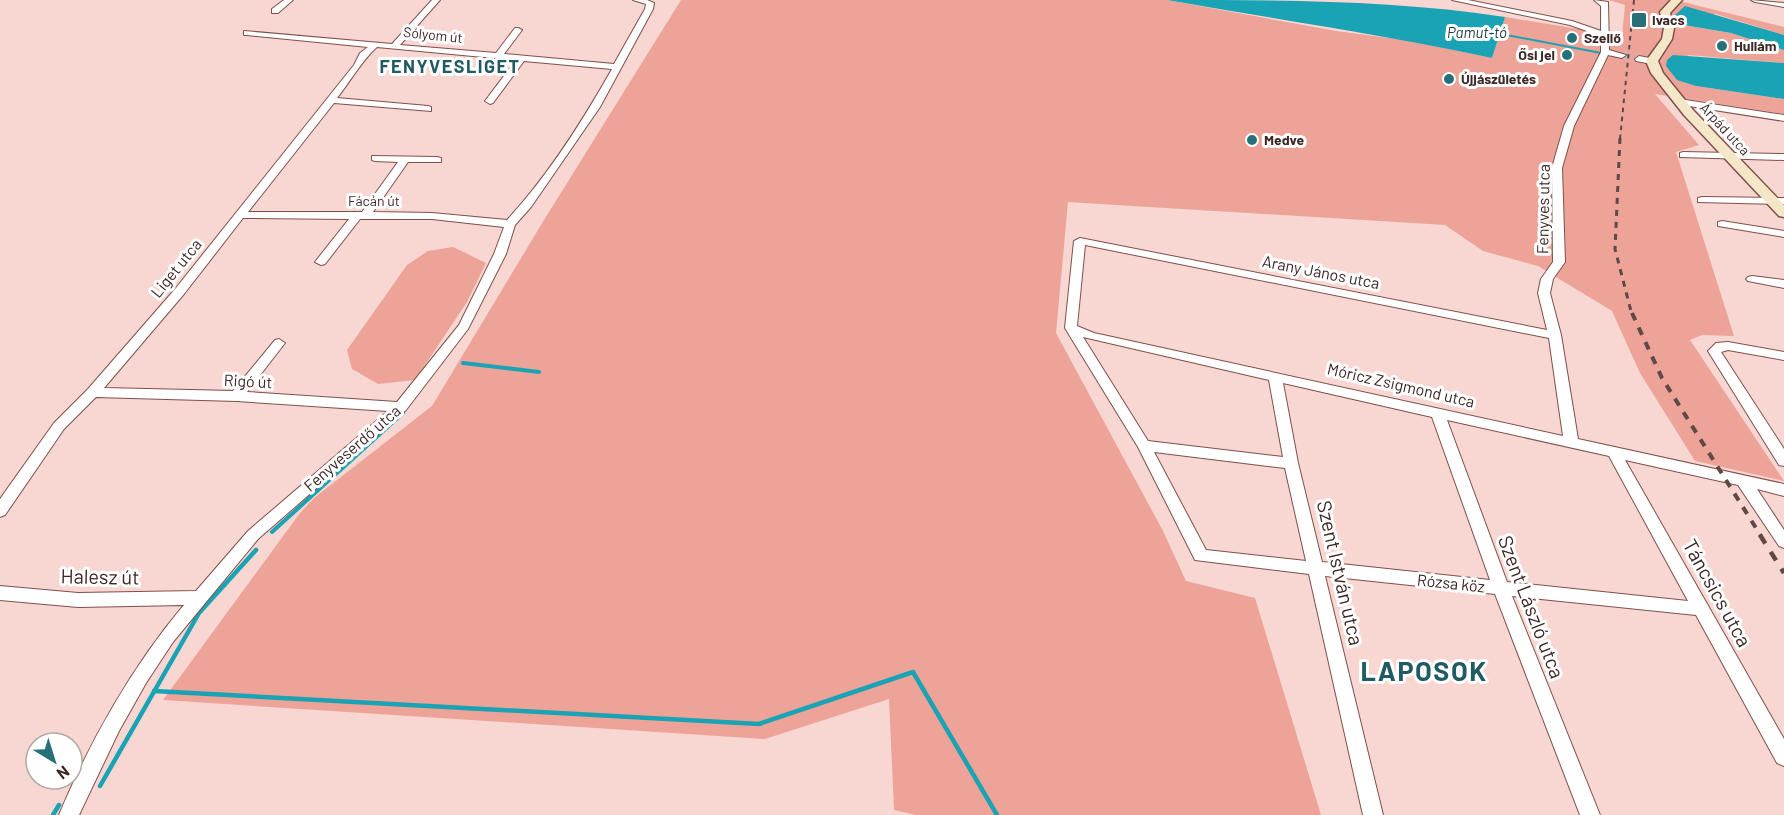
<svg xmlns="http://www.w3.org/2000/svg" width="1784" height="815" font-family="Barlow,sans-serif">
	<rect width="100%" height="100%" fill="#f8d6d1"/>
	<g fill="#eda398">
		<polygon points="681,0 1167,0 1336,31 1412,41 1492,58 1505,17 1622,36 1625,5 1609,0 1675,0 1784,27 1784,35 1716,14 1678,24 1731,33 1784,50 1784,63 1688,55 1696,86 1784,99 1784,114 1655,94 1699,145 1676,152 1734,336 1702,335 1690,340 1784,481 1695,461 1640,373 1612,311 1538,266 1483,251 1445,225 1068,202 1056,333 1163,531 1186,581 1255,598 1321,815 916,815 894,810 889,699 765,739 163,700 300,513 314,498 432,406 544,220"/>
		<polygon points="453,247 486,263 467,302 415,380 378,384 352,369 347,350 407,265 428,251"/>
	</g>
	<g fill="#19a3b4">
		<path d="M1167 0C1279 0 1395 0 1505 17L1492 58C1385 35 1275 19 1167 0Z"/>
		<polygon points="1685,6 1784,35 1784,50 1731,33 1678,24 1671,19"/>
		<polygon points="1673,55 1784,63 1784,99 1696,86 1677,80 1666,66 1667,60"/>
	</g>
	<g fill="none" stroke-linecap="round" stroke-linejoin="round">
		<polyline stroke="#19a3b4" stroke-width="2" points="1496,33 1601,53"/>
		<g stroke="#19a3b4" stroke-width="4">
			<polyline points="463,363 539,372"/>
			<polyline points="272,532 403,413"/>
		</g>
		<g stroke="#19a3b4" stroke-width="4.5">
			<polyline points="154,691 759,724 913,672 997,815"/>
			<polyline points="100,786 199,613 256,550"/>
			<polyline points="53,815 59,805"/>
		</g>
		<polyline stroke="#d2b3ae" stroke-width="8" stroke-dasharray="8 4.5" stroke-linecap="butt" points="1622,55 1639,59"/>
		<g stroke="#7f504a" stroke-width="2">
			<g id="street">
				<polygon points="284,0 293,0 278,13 272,13 272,9"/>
				<path d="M432 0H440L400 45 496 53 515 28H518L522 30 504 54 614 64 645 9 646 4 633 0H647L654 3 653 9 600 107 531 207 515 225 506 254 468 329 406 410 258 539 173 642 146 683 119 731 79 815H59C89 743 133 665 184 605L78 607 0 600V586L78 593 196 591 248 531 388 411 237 401 96 397 64 429 5 515 0 517V499L54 423 88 389 176 288 354 65 360 53 368 47 247 35H244V31L392 44ZM377 47 516 60 485 101 490 104 493 103 524 61 612 69C582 122 548 176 507 220L432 213 373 212 408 162H441V158L437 157 372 156V160L375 161 398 162 362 212H248L334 103 431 111V107L428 106 337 98C350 82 362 60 377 47ZM243 218 349 219 315 262 321 265 325 264 360 219H432L504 227 494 254 459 325 397 402 247 392 285 343 279 339 275 340 233 391 104 388 184 294Z"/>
				<path d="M1452 0H1468L1572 21 1601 31V6L1594 0 1608 2 1609 50 1626 55 1622 58 1608 55 1574 126 1562 168 1565 262 1553 279 1550 293 1561 335 1578 439 1784 484V496L1757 489 1784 530V548L1779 546 1738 485 1625 460 1784 739V766L1777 763 1696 615 1512 596 1600 815H1580L1495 594 1325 576 1383 815H1363L1309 574 1195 560 1138 447 1065 328 1074 241 1080 238 1547 330 1538 293 1541 279 1553 262 1552 168 1564 126 1601 52V36L1570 25ZM1085 245 1549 338 1563 436 1094 333 1077 326ZM1083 337 1269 380 1283 457 1148 441ZM1283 383 1432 417 1490 580 1322 562 1298 463ZM1447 420 1609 456 1688 601 1507 582ZM1154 452 1285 468 1306 561 1206 550Z"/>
				<polygon points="1751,0 1784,3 1784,7 1755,2"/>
				<polygon points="1639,56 1655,59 1656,61 1652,64 1636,61 1635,59"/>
				<polygon points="1679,99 1784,115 1784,121 1676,104 1674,102"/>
				<polygon points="1683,152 1784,154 1784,160 1680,157 1680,153"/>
				<polygon points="1702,197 1784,198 1784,204 1698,202 1698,198"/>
				<polygon points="1722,221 1784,231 1784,237 1718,226 1718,222"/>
				<polygon points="1752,276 1784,280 1784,288 1748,281 1746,279 1748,277"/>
				<polygon points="1728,342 1784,352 1784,360 1728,350 1721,352 1784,449 1784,466 1779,465 1708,351 1716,343"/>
			</g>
		</g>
		<g stroke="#7f504a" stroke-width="3">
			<polygon id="secondary" points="1671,0 1682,0 1670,13 1674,28 1672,39 1658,61 1663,73 1693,110 1784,205 1784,217 1779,216 1684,115 1651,73 1646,61 1662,39 1664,28 1660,12"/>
		</g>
		<use href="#street" fill="#fff" fill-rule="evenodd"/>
		<use href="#secondary" fill="#f3e7c8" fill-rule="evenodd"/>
		<polyline stroke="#604845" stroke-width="2" stroke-dasharray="4.5 4.5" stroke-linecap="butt" points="1620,139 1634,0"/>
		<polyline stroke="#604845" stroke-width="3" stroke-dasharray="6 6" stroke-linecap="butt" points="1620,138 1615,249 1632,315"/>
		<polyline stroke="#604845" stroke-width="4" stroke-dasharray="8 8" stroke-linecap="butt" points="1632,313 1662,378 1761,536"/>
		<polyline stroke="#604845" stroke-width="4.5" stroke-dasharray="10 10" stroke-linecap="butt" points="1760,535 1784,573"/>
	</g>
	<g fill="#27707a" stroke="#fff" stroke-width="2">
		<rect x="1631" y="12" width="16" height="16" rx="3"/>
		<circle cx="1572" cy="38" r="6"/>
		<circle cx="1722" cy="46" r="6"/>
		<circle cx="1567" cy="55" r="6"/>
		<circle cx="1449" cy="79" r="6"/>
		<circle cx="1252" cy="140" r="6"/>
	</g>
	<g text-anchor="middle" stroke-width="6" stroke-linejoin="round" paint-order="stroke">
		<g font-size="14" font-weight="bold" fill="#3c2724" stroke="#fff" text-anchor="start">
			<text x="1652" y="25">Ivacs</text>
			<text x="1584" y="43">Szellő</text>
			<text x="1734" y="51">Hullám</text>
			<text x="1555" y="60" text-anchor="end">Ősi jel</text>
			<text x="1461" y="84">Újjászületés</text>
			<text x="1264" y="145">Medve</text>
		</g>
		<g font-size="14" fill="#3c2724" stroke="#fff">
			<text transform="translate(433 35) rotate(6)" y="5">Sólyom út</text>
			<text transform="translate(1725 129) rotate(47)" y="5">Árpád utca</text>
			<text x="374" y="206">Fácán út</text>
		</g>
		<g font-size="15" font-style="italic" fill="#253f44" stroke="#fff">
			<text x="1477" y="38">Pamut-tó</text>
		</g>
		<g font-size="16" fill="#3c2724" stroke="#fff">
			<text transform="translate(1543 209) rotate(-89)" y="6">Fenyves utca</text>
			<text transform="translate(176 268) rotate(-51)" y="6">Liget utca</text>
			<text transform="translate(1321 272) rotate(11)" y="6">Arany János utca</text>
			<text transform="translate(248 381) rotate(3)" y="6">Rigó út</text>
			<text transform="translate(1401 385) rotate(13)" y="6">Móricz Zsigmond utca</text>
			<text transform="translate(352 448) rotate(-41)" y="6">Fenyveserdő utca</text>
			<text transform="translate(1451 583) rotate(6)" y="6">Rózsa köz</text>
		</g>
		<g font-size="18" font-weight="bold" letter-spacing="1.5" fill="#205a62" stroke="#fff">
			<text x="450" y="73">FENYVESLIGET</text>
		</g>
		<g font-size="20" fill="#3c2724" stroke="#fff">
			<text transform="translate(1340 573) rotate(77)" y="7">Szent István utca</text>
			<text transform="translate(100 577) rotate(1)" y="7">Halesz út</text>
			<text transform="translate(1717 593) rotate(61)" y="7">Táncsics utca</text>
			<text transform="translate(1531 607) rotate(69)" y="7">Szent László utca</text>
		</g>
		<g font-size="27" font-weight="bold" letter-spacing="1.5" fill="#205a62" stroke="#fff">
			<text x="1424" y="681">LAPOSOK</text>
		</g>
	</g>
	<g transform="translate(54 761) rotate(142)"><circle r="28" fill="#ffffff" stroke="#b1a9a7" stroke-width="1.5"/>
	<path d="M0-4.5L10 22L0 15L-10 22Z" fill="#27707a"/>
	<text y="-9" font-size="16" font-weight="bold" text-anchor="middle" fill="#3c2724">N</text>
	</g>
</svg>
